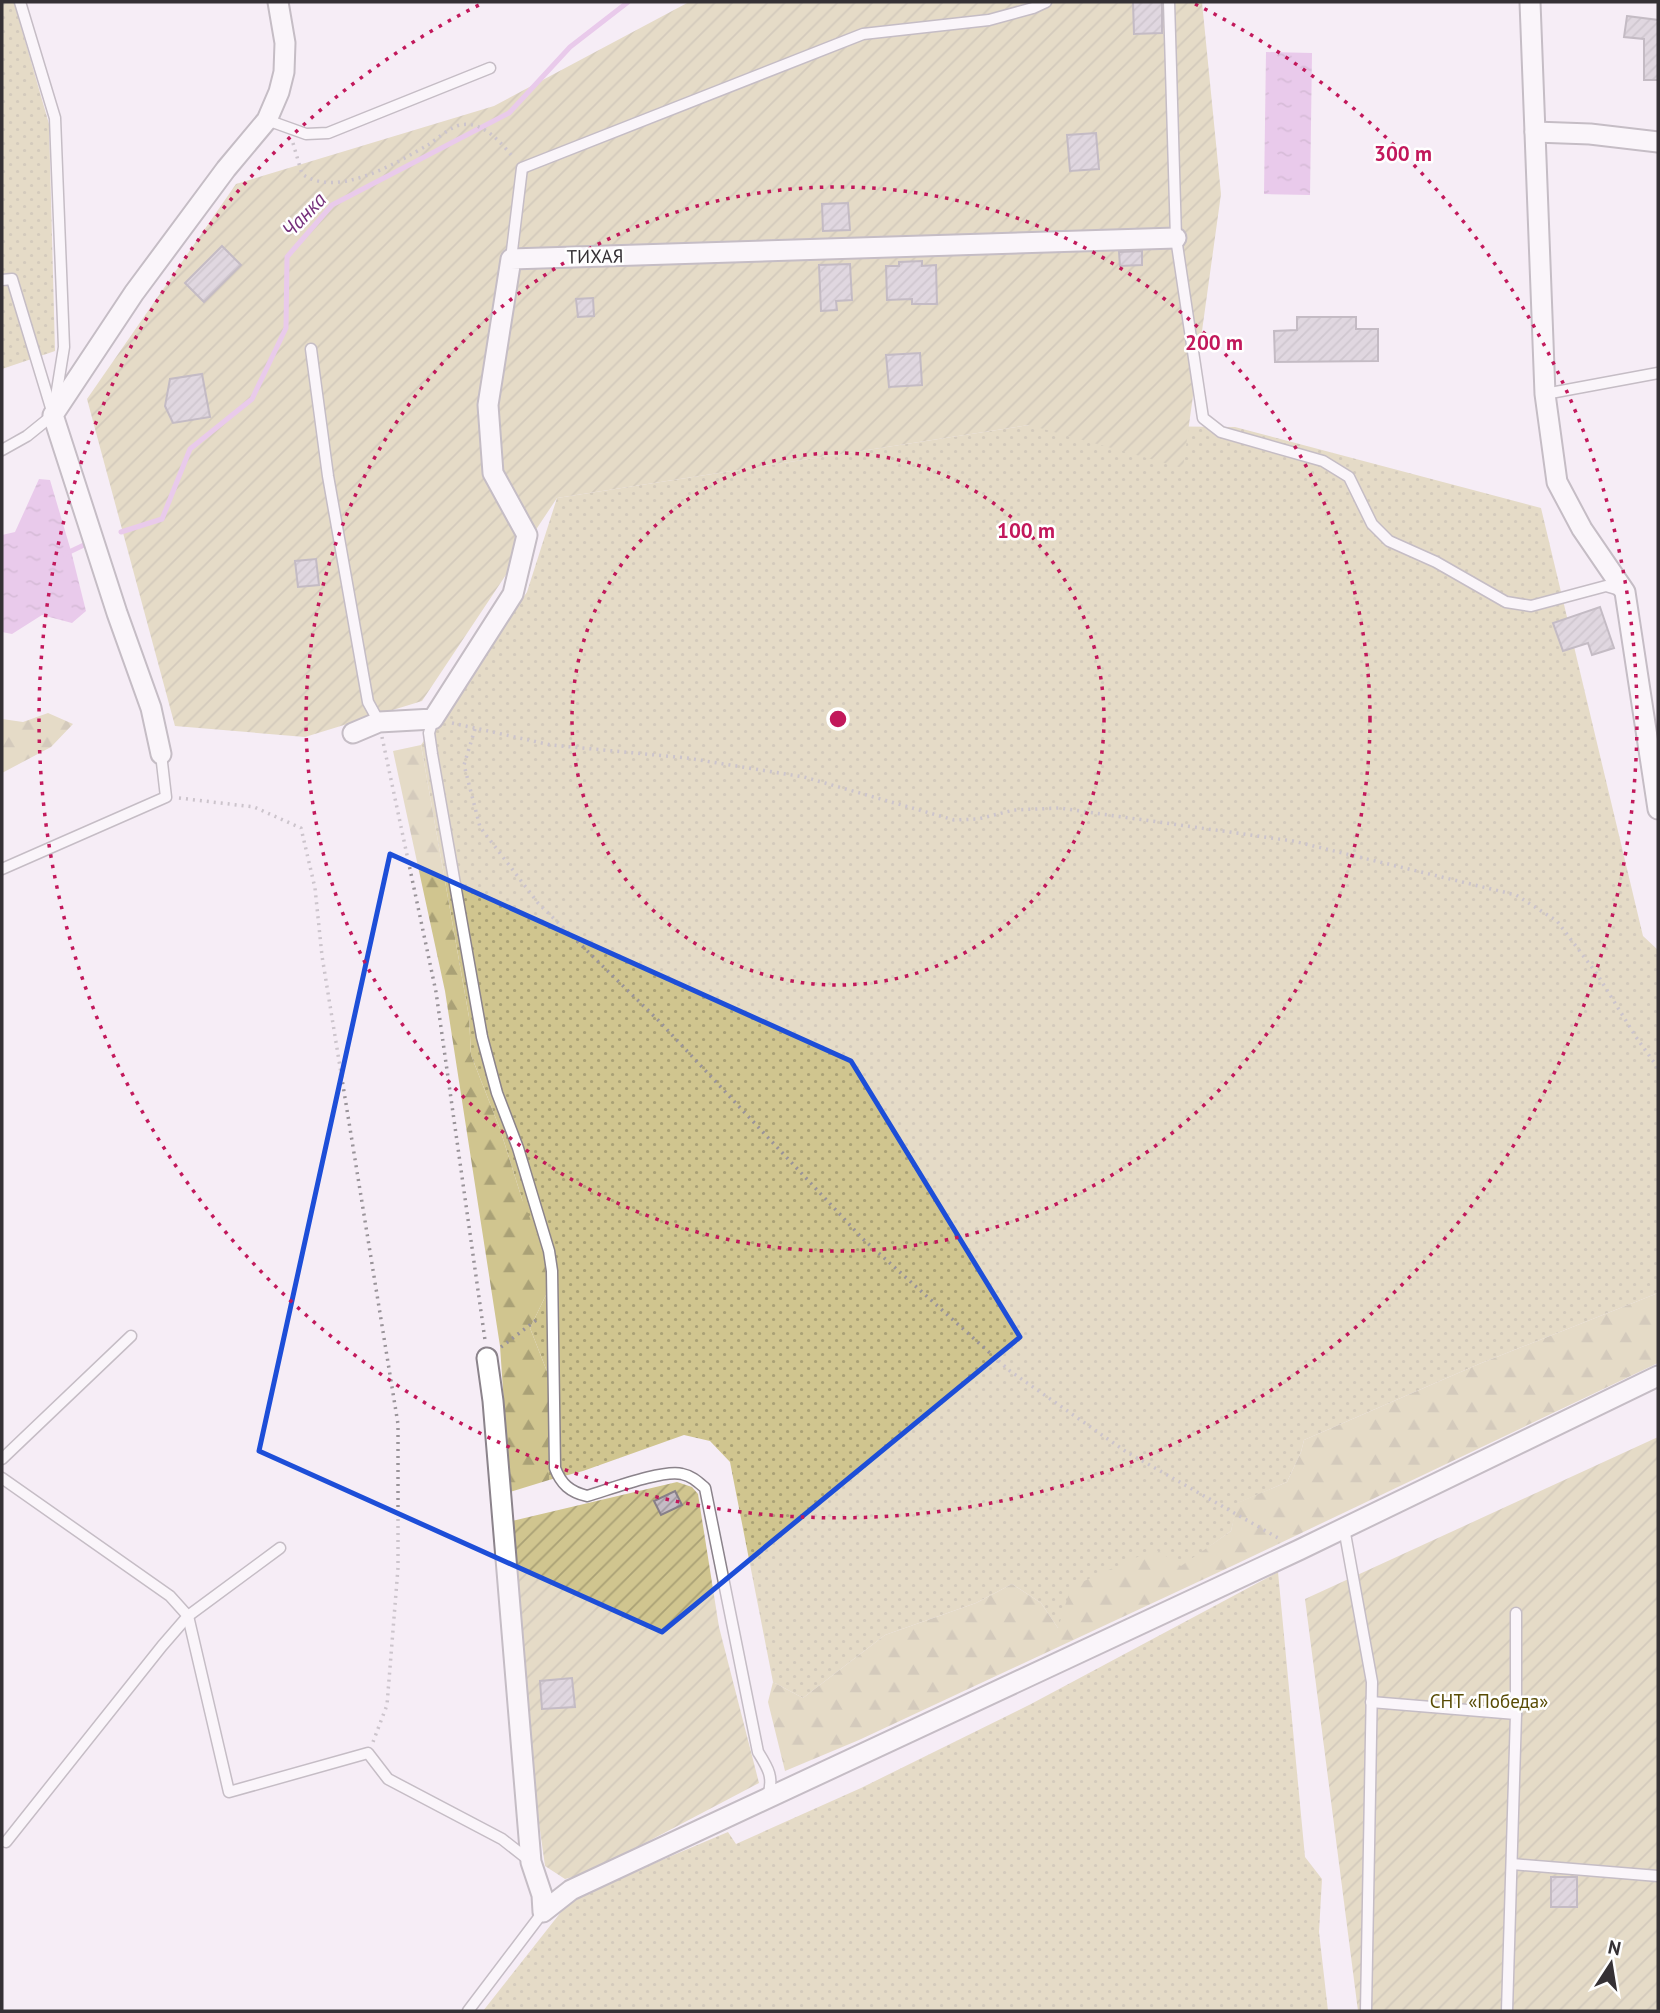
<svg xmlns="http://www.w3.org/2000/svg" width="1660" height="2013" font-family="'PT Sans',sans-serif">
	<defs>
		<pattern id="grass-dots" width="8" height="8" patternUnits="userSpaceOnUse" patternTransform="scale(1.75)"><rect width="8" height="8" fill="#d0c58f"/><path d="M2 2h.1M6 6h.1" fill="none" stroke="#aaa176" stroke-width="1.8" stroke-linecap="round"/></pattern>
		<pattern id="forest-firs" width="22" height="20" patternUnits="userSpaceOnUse" patternTransform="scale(1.75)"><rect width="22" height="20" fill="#d0c58f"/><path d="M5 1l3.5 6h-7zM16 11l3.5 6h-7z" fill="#aaa176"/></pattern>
		<pattern id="garden-furrows" width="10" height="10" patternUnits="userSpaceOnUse" patternTransform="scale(1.75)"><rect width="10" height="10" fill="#d0c58f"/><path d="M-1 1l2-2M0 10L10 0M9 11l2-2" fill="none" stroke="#aaa176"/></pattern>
		<pattern id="water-ripples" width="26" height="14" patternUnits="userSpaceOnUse" patternTransform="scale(1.75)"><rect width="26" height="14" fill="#da9fde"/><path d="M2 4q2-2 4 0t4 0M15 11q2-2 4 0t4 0" fill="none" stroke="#b282b5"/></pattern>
		<pattern id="building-hatch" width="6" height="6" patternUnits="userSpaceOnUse" patternTransform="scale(1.75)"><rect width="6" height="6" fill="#c5bcc5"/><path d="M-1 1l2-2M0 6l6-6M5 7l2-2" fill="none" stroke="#a199a1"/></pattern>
	</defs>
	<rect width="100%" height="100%" fill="#f6edf6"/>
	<g fill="url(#grass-dots)">
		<polygon points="2,2 14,2 49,124 55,351 2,369"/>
		<polygon points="1029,425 1235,427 1541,508 1643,936 1658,950 1658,1293 1479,1364 1304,1440 1301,1452 1287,1482 1238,1503 1231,1531 1181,1567 1058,1628 1041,1603 1012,1584 976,1603 885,1635 803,1698 773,1682 730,1462 710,1441 684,1435 583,1471 549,1480 548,1374 530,1328 546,1295 522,1199 500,1129 471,1055 469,1017 421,745 527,592 557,498"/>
		<polygon points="1278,1572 1305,1857 1322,1879 1319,1932 1328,2011 483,2011 572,1898 728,1832 736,1844 861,1788 1031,1704"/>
	</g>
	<g fill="url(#forest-firs)">
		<polygon points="48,713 73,724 51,747 2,773 2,719 23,722"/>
		<polygon points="421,745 469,1017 471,1055 500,1129 522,1199 545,1255 546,1295 530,1328 548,1374 549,1480 510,1492 500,1346 445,991 393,751"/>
		<polygon points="1658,1293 1658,1363 1232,1566 859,1740 785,1771 768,1702 773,1682 803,1698 885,1635 976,1603 1012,1584 1041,1603 1058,1628 1071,1587 1155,1549 1181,1566 1231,1531 1237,1503 1287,1482 1301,1452 1304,1440 1479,1364"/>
	</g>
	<g fill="url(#garden-furrows)">
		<polygon points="689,2 1202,2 1221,194 1183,468 1029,425 557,498 422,701 305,737 175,726 87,399 236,184 494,106"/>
		<polygon points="1658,1437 1658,2011 1358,2011 1305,1599"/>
		<polygon points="677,1482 692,1487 698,1494 719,1627 759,1783 588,1873 565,1879 545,1866 530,1758 512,1521"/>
	</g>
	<g fill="url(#water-ripples)">
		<polygon points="1266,52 1312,53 1310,195 1264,194"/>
		<polygon points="39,479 50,480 71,551 86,611 72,623 42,615 12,634 2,632 2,535 15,532"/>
	</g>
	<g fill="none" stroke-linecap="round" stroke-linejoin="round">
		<g stroke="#da9fde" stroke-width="5">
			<polyline points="121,532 162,519 190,449 252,399 286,328 287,257 332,205 509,113 570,47 628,2"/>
			<polyline points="65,554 86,544"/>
		</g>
	</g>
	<g fill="url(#building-hatch)" stroke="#877f88" stroke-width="2">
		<polygon points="1133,2 1162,2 1162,33 1134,34"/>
		<polygon points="1627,16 1658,20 1658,80 1644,80 1644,39 1624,37"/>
		<polygon points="1096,133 1099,169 1070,171 1067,135"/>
		<polygon points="848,203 850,230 823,231 822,204"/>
		<polygon points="222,246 241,265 204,302 185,283"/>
		<polygon points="1142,251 1142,265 1120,266 1119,252"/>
		<polygon points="922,261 922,266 936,265 937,304 912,304 912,299 887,300 886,266 899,266 899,262"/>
		<polygon points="850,264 852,300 836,301 837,310 821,311 819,265"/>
		<polygon points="593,298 594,316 578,317 576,299"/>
		<polygon points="1297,317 1356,317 1356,329 1378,329 1378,361 1275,362 1274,331 1297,330"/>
		<polygon points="920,353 922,385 889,387 886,355"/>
		<polygon points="202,374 210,417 173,423 165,406 170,379"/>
		<polygon points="316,559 319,585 298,587 295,561"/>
		<polygon points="1600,607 1614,648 1592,655 1588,643 1563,651 1553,623"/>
		<polygon points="675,1491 682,1505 661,1515 654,1501"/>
		<polygon points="572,1678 575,1707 542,1709 540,1681"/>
		<rect x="1551" y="1877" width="26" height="30"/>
	</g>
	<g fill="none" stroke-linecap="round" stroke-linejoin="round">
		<g stroke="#8b838b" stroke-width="13">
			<g id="service">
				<polyline points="1169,2 1176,238 1203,418 1221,432 1323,461 1349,477 1372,524 1389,541 1436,562 1506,602 1531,606 1606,586 1623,591"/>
				<polyline points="267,120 306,134 328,133 490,68"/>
				<polyline points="511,259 522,168 863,34 989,20 1033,8 1046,2"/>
				<polyline points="2,280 12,279 52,411"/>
				<polyline points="311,349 328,476 368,702 379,722"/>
				<polyline points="1545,394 1658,373"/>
				<polyline points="2,450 27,436 53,415 64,347 55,118 20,2"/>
				<path d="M433 719 429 733 432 754 482 1037 497 1093 518 1148 549 1251 552 1271 555 1468C561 1484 570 1492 587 1496 608 1490 663 1469 682 1474 692 1476 698 1482 705 1488L758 1752C768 1768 774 1777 768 1796"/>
				<polyline points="2,869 166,797 161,754"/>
				<polyline points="2,1459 131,1336"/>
				<polyline points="2,1478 170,1596 188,1616 229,1792 368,1753 388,1779 502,1839 530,1861"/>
				<polyline points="1344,1528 1372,1682 1366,2011"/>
				<polyline points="1516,1613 1516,1714"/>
				<polyline points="1371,1702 1516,1714 1507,2011"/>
				<polyline points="6,1842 162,1646 188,1616 280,1548"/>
				<polyline points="1512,1864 1658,1876"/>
				<polyline points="468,2011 543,1912"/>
			</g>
		</g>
		<g stroke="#8b838b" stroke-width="23">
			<g id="minor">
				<polyline points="1530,2 1545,394 1557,482 1582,529 1625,592 1658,809"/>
				<polyline points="1535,132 1590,134 1658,142"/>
				<polyline points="353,733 379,722 433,719 513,594 527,535 493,473 488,405 511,259 1176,238"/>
				<polyline points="161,754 151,708 117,613 53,415 134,293 226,169 267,120 279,92 284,72 285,43 278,2"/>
				<polyline points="487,1358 493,1401 531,1862 542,1895 543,1912 571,1890 1299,1550 1658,1376"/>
			</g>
		</g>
		<g stroke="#999399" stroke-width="3.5" stroke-dasharray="2 5" stroke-linecap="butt">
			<path d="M293 143 302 174C337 199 396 163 428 145 437 139 450 127 460 125 483 120 501 143 513 157"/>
			<polyline points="452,723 551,745 687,758 804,777 954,820 978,819 1014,810 1059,808 1293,841 1516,895 1557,921 1597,974 1636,1037 1658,1068"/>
			<polyline points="475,729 464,765 480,827 538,903 658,1020 863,1239 1010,1371 1125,1451 1280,1539"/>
			<polyline points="382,737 436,992 485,1340"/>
			<polyline points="179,798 254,807 301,828 315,888 322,956 398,1424 398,1568 387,1705 373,1742"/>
			<polyline points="501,1347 539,1318"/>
		</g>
		<use href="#service" stroke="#fff" stroke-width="10"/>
		<use href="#minor" stroke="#fff" stroke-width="19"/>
	</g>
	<path d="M0 0H1660V2013H0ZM390 854 851 1061 1020 1337 662 1632 259 1451Z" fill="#f6edf6" fill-opacity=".55" fill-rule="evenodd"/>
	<path fill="none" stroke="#1d4ed8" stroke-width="5" stroke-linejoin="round" d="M390 854 851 1061 1020 1337 662 1632 259 1451Z"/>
	<g fill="none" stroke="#c2185b" stroke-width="3.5" stroke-dasharray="3.5 7">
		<circle cx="838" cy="719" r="266"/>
		<circle cx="838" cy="719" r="532"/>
		<path d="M1195 4A799 799 0 1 1 481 4"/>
	</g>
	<g text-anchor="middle" stroke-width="5" stroke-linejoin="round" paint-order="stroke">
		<g font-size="19" fill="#353135" stroke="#fff">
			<text transform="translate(595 256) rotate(-1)" y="7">ТИХАЯ</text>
		</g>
		<g font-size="19" fill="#594c05" stroke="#fff">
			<text x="1489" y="1708">СНТ «Победа»</text>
		</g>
		<g font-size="21" font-style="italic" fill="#75307b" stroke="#fff">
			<text transform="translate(304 215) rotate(-46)" y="7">Чанка</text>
		</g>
	</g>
	<circle cx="838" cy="719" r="10" fill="#c2185b" stroke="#fff" stroke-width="3.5"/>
	<g font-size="21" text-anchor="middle" font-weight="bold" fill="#c2185b" stroke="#fff" stroke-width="5" stroke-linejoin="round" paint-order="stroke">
		<text x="1403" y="161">300 m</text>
		<text x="1214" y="350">200 m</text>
		<text x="1026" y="538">100 m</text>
	</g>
	<rect width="1660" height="2013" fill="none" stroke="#353135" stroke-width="7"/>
	<g transform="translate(1611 1964) rotate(12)" stroke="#ffffff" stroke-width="5" paint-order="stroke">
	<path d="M0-5L12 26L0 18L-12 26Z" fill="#353135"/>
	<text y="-10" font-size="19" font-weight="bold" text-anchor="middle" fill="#353135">N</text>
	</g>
</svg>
